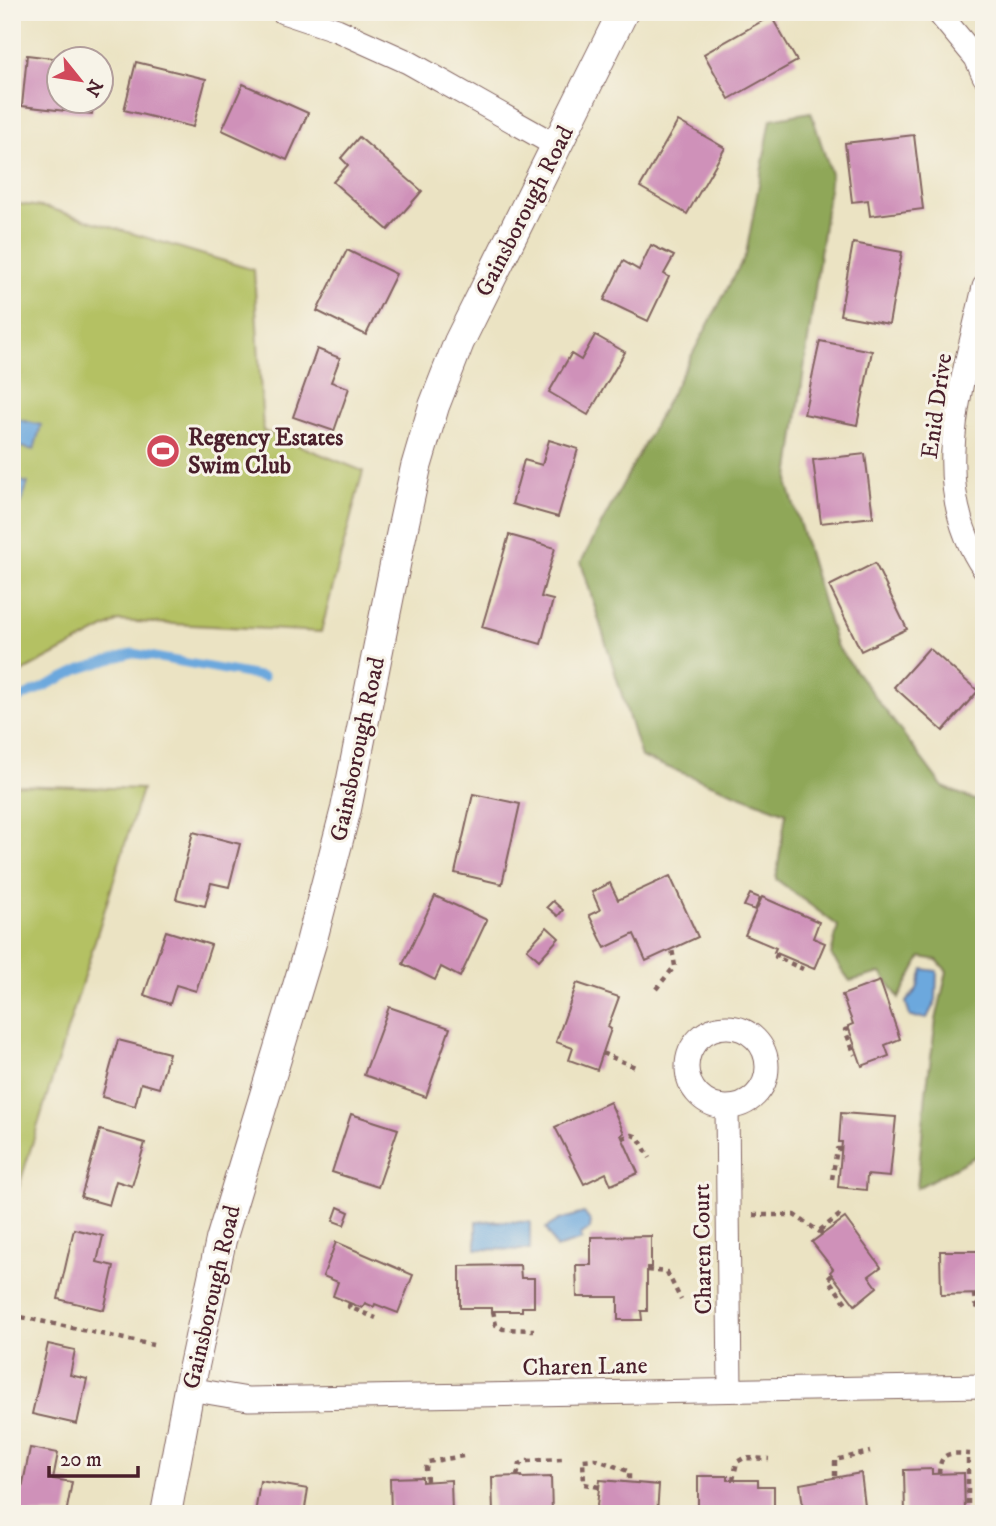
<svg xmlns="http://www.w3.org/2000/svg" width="996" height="1526" font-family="'IM FELL DW Pica',serif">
	<rect width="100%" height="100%" fill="#f7f3e8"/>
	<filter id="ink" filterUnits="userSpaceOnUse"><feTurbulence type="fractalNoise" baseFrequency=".0143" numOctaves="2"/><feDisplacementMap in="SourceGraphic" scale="14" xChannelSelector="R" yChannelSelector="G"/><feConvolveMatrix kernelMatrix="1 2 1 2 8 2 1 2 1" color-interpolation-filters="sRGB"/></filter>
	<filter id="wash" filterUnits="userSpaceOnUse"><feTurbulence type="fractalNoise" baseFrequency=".00686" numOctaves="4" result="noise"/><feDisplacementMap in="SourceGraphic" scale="28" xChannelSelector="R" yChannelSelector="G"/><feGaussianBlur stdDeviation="1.57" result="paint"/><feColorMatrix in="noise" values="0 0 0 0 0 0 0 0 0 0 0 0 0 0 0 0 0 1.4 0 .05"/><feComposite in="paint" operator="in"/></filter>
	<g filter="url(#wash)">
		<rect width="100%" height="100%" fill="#ebe3c3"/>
		<g fill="#b4c163" stroke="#7f7047" stroke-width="2">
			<polygon points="12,203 48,208 254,270 263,431 363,471 321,632 118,621 12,677"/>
			<polygon points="12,785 142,789 12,1209"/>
		</g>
		<polygon fill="#8fa759" stroke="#6c6342" stroke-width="2" points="811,112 831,174 788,485 836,645 943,787 984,804 984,1152 917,1188 926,1093 936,1020 947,971 937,960 921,957 899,998 881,973 850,981 831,955 838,926 776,879 786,813 641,757 581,562 746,254 771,119"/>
		<g fill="#6ca8dd" stroke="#5b6484" stroke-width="2">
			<polygon points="12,418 41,425 34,450 12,445"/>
			<polygon points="12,479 28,483 21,503 12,518"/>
			<polygon points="923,969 937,971 936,1000 927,1018 910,1017 906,1002 917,989"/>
			<polygon points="584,1213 591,1222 590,1229 580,1235 582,1240 556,1248 546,1228 559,1220"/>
			<polygon points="476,1221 530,1222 530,1250 476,1249"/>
		</g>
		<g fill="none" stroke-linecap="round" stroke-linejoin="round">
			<polyline stroke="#6ca8dd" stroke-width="9" points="12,702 81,669 132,653 264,677"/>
		</g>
		<g id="blocks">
			<g fill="#cf91b9">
				<polygon points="771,16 797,61 729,99 704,54"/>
				<polygon points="27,55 60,59 60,102 94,102 92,114 22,106"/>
				<polygon points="136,62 206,79 193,127 124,110"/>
				<polygon points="243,84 308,113 287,160 222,130"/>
				<polygon points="678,121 725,148 687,214 640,187"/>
				<polygon points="914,135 923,209 870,216 868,200 852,202 845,143"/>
				<polygon points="359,137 422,191 388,230 333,182 348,165 341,158"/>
				<polygon points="853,243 902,252 889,324 840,315"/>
				<polygon points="651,245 674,256 664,274 669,277 648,321 604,300 623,261 639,270"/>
				<polygon points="347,250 396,274 366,335 317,311"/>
				<polygon points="595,335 625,352 588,415 549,392 571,354 581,360"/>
				<polygon points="820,341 872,351 857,425 804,414"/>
				<polygon points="317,349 340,358 331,382 349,388 334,431 293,417"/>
				<polygon points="549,440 578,449 558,517 512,504 524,460 542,465"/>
				<polygon points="865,454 873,517 821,523 813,460"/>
				<polygon points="509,535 555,548 541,597 553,600 541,644 482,627"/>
				<polygon points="875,563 907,629 861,651 829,586"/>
				<polygon points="929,648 978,691 943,731 894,687"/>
				<polygon points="473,794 520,804 502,884 455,873"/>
				<polygon points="193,832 240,844 229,887 211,883 205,906 176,899"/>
				<polygon points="670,876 698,937 646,961 634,934 605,948 589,915 600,910 592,892 610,883 618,900"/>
				<polygon points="750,894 760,898 755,910 744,906"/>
				<polygon points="435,896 487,920 460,977 441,967 435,980 403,964"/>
				<polygon points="762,897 819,922 813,938 825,943 814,969 774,952 776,948 745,935"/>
				<polygon points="553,901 563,910 558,916 547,907"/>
				<polygon points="547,927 559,938 539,960 527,949"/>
				<polygon points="166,931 211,945 196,991 176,985 170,1004 144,995"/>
				<polygon points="880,981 900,1039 885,1045 889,1056 862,1066 849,1029 848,1026 853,1024 842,995"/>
				<polygon points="577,983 619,997 608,1027 611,1029 597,1070 569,1060 573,1048 556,1042"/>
				<polygon points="389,1007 450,1028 426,1097 364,1075"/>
				<polygon points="118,1040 169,1053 159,1088 141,1083 135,1106 102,1097"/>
				<polygon points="610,1102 624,1133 621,1135 638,1173 611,1185 606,1173 584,1184 555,1127"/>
				<polygon points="841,1113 896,1117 890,1177 867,1175 866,1190 838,1187 842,1142 839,1142"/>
				<polygon points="351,1114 398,1129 378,1187 332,1172"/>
				<polygon points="100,1130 145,1143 132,1186 116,1181 109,1205 81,1197"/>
				<polygon points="338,1207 349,1212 344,1225 333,1221"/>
				<polygon points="845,1218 881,1267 869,1276 877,1287 855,1305 830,1272 833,1269 812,1242"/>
				<polygon points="74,1229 103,1236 97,1262 114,1266 104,1310 58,1299"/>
				<polygon points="651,1236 651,1267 647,1267 647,1311 641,1311 642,1320 618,1320 618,1297 577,1297 576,1265 591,1265 591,1237"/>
				<polygon points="336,1242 413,1275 398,1313 375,1304 374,1307 365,1303 362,1308 333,1296 338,1282 323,1276"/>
				<polygon points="940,1251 978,1251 978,1255 984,1255 984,1294 941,1295"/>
				<polygon points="520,1265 521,1278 534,1278 534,1307 522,1307 522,1311 492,1311 492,1308 460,1308 460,1266"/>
				<polygon points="48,1344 75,1350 70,1375 87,1379 77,1424 32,1414"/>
				<polygon points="30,1448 58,1453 53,1479 72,1482 66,1514 17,1514"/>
				<polygon points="932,1469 932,1474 964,1473 965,1514 905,1514 904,1470"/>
				<polygon points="861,1473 866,1514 804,1514 800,1484"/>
				<polygon points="521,1476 522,1478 551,1477 552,1514 493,1514 492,1477"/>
				<polygon points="698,1476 728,1476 728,1480 758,1480 758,1486 774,1486 774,1514 698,1514"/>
				<polygon points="422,1477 422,1482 451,1480 452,1514 391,1514 390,1478"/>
				<polygon points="600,1480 659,1485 657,1514 596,1514"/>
				<polygon points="260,1481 308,1489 304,1514 255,1514"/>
			</g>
		</g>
	</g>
	<g filter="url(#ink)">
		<use href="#blocks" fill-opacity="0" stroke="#826460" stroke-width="2"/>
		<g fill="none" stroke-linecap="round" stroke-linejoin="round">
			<g stroke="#826460" stroke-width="25">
				<g id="minor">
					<polyline points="283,12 337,30 408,62 557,146"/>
					<polyline points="938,12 976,58 984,76"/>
					<path d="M984 287C964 379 925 484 984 569"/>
					<circle cx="727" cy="1067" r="40"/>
					<polyline points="727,1108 730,1389"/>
					<polyline points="189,1389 248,1399 984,1386"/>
				</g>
			</g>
			<g stroke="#826460" stroke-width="32">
				<polyline id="tertiary" points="166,1514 189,1389 221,1240 311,943 346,809 398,550 416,467 434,406 459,342 623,12"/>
			</g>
			<g stroke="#826460" stroke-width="4.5" stroke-dasharray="5 5" stroke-linecap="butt">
				<polyline points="778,953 776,957 803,969"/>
				<polyline points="656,989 675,966 672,949"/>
				<polyline points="849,1029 845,1030 855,1055"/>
				<polyline points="602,1053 635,1067"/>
				<polyline points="622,1138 632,1135 638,1137 650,1158"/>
				<polyline points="832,1179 837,1149 841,1149"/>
				<polyline points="753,1215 794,1215 823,1234"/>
				<polyline points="820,1230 841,1214"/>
				<polyline points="647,1270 667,1272 681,1300"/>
				<polyline points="832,1275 828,1279 846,1303"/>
				<polyline points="974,1294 975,1304 984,1316"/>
				<polyline points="350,1303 349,1307 376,1318"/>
				<polyline points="493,1311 496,1325 503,1329 534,1330"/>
				<polyline points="12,1315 153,1345"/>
				<path d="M939 1474C940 1448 953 1454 974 1454"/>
				<polyline points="517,1476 520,1464 526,1461 562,1459"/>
				<polyline points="835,1476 835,1460 870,1452"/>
				<polyline points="733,1480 737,1462 744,1458 769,1459"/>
				<polyline points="427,1481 426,1468 428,1462 463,1456"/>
				<polyline points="599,1487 584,1484 583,1460 595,1459 625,1470 629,1472 629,1482"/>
				<polyline points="247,1514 255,1513"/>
				<polyline points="968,1514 968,1454"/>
			</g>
			<use href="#minor" stroke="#fff" stroke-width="23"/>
			<use href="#tertiary" stroke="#fff" stroke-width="30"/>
		</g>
	</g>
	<defs>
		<g id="stadium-disc" transform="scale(1.75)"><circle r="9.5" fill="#d1495b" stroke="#f7f3e8"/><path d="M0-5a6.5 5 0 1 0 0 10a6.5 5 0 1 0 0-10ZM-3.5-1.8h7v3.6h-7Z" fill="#fff"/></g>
	</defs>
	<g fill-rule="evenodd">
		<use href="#stadium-disc" x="163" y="451"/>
	</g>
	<g text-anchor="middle" stroke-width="6" stroke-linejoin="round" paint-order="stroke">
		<g font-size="24" fill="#4a1f2b" stroke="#f7f3e8">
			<text transform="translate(524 211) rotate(-63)" y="8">Gainsborough Road</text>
			<text transform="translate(936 406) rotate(-82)" y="8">Enid Drive</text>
			<text transform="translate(357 749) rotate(-78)" y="8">Gainsborough Road</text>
			<text transform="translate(702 1249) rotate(-91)" y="8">Charen Court</text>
			<text transform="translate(211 1297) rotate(-77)" y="8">Gainsborough Road</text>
			<text transform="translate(585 1366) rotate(-1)" y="8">Charen Lane</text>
		</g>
		<g font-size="24" font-weight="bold" fill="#4a1f2b" stroke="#f7f3e8" text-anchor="start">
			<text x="188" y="445">Regency Estates<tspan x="188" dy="28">Swim Club</tspan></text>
		</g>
	</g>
	<rect width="996" height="1526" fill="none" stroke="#f7f3e8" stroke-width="42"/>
	<g transform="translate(80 80) rotate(120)"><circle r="33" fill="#f7f3e8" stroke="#b29e9c" stroke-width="2"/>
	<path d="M0-5L12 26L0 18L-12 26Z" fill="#d1495b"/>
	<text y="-10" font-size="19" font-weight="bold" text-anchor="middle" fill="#4a1f2b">N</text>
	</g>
	<path d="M49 1466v10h89v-10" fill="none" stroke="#4a1f2b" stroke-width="3.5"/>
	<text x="60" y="1466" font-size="21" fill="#4a1f2b" stroke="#f7f3e8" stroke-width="5" paint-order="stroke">20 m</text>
</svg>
